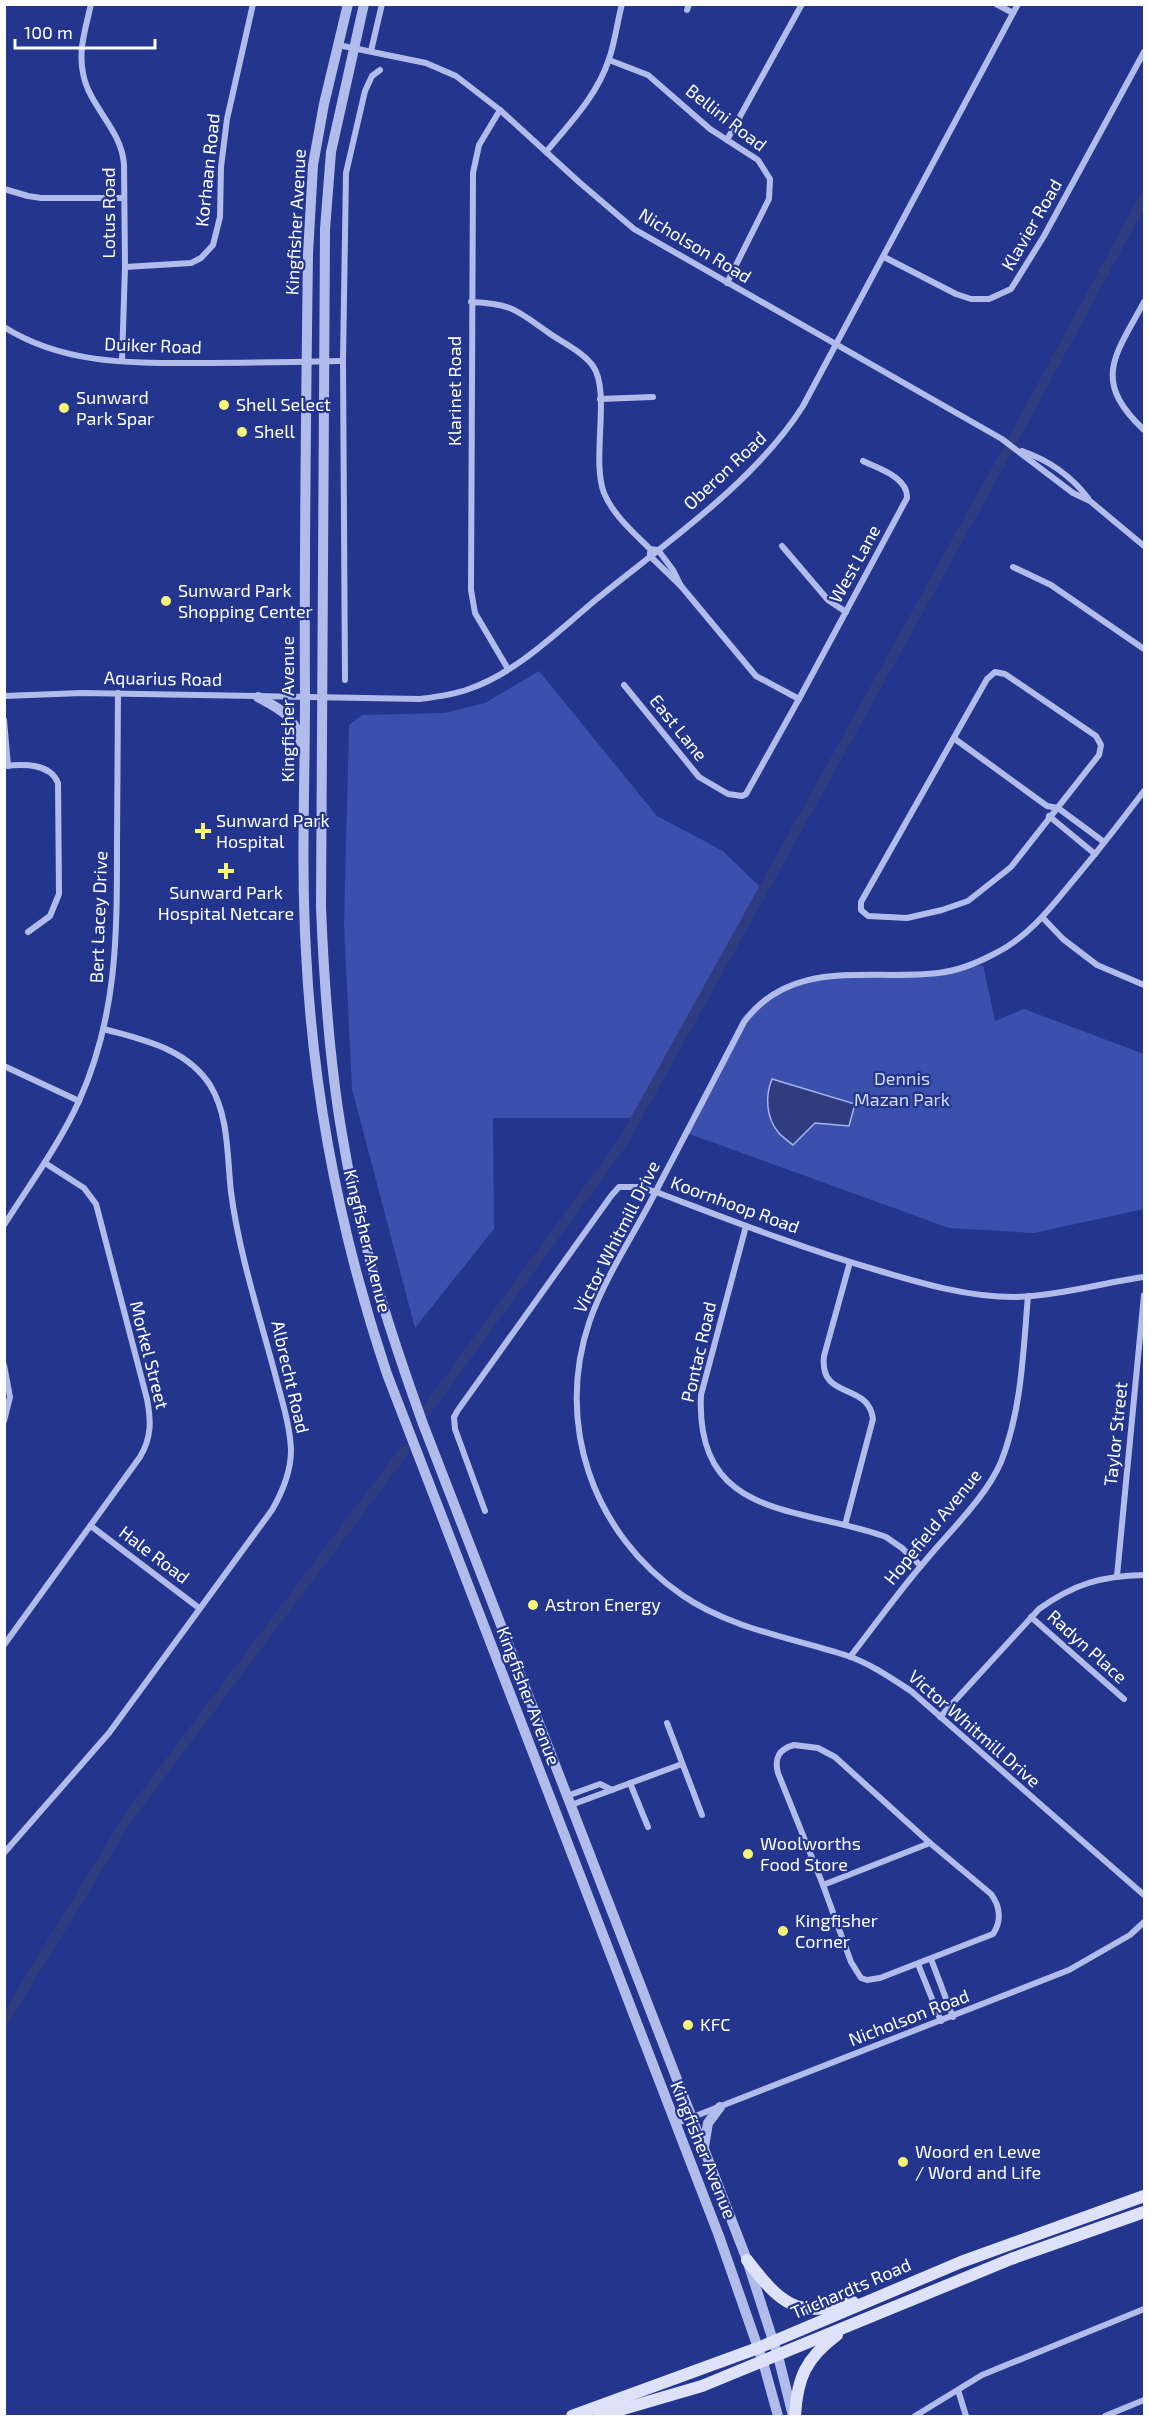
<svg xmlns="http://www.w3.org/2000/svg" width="1149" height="2421" font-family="'Exo 2',sans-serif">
	<rect width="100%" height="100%" fill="#23358d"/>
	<g fill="#3b4fac">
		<polygon points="539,671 657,816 723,851 766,893 639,1118 493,1118 494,1229 415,1328 352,1089 344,924 349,725 362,715 445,713 485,703"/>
		<polygon points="983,965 995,1021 1024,1009 1144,1054 1144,1209 1034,1233 949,1228 684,1132 743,1016 776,991 818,977 944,972"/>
	</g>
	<path fill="#2f3d80" stroke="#a6b4ec" stroke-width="1.5" d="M772 1079 855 1104 849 1126 815 1123 793 1145C788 1141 781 1136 778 1132 766 1117 765 1096 772 1079Z"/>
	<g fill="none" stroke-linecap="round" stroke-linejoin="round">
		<g stroke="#2f3d80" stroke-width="10">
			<polyline points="1014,438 1144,198"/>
			<polyline points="426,1411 623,1142 1007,451"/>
			<polyline points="4,2021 130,1815 404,1451"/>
		</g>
		<g stroke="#b2bceb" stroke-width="6">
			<path d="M91 4C86 27 78 50 83 73 89 107 121 128 124 164L125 267 122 361"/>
			<polyline points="996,4 1013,13"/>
			<polyline points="687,10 689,4"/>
			<polyline points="338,45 426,63 456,76 500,110 579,182 634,229 1002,439 1073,493 1090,501 1144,546"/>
			<polyline points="371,51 382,4"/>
			<polyline points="609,60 648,75 710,129 758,160 770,179 769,199 727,283"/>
			<polyline points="500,110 479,145 473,173 471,590 475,613 508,669"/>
			<polyline points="727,140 802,4"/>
			<path d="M546 152C570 123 597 96 609 59 615 42 617 23 622 4"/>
			<polyline points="4,189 28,196 41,198 124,198"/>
			<polyline points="884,257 956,294 971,299 989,299 1011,289 1044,236 1144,52"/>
			<polyline points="125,267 191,263 201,258 213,245 220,217 221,167 227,119 253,4"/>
			<path d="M471 302C513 304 516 310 549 333 563 343 583 352 593 366 611 392 591 460 604 493 613 515 634 533 650 549L658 550 673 570 681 586"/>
			<path d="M1144 302C1115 356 1091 380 1144 430"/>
			<path d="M4 327C64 365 133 363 200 363 248 363 295 362 343 361"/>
			<polyline points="600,399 653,397"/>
			<path d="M1022 451C1048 460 1071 476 1088 498"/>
			<polyline points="782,546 828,600 846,612"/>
			<polyline points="650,553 650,556 681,586 756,676 799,699"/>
			<polyline points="1013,567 1051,585 1144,649"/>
			<polygon points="995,672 1005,674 1096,736 1101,745 1099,755 1011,867 968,901 942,910 907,918 868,916 861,910 861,902 987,679"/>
			<polyline points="345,680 343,361 346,173 365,91 372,76 380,70"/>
			<path d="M624 685 699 777 728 794 742 796 746 794 799 699 907 498C908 477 879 469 863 461"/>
			<path d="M4 696 82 693 420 699C436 697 453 695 469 689 518 672 559 630 598 598 668 541 755 482 803 406L1018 4"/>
			<polyline points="4,720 8,766"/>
			<polyline points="955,739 1047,806 1058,808 1104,842"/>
			<path d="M4 766C24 764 50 763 58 783L59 894 50 916 28 932"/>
			<path d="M1144 791C1122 820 1100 849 1076 877 1052 906 1029 937 994 954 977 963 958 971 938 973 869 981 792 957 744 1022 715 1078 686 1134 656 1191 635 1233 606 1275 590 1320 554 1423 593 1534 682 1595 731 1629 793 1638 848 1656 871 1664 891 1678 911 1691L1144 1895"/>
			<polyline points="1049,816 1095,854"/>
			<polyline points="1043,918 1063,939 1097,965 1144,985"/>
			<polyline points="4,1066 79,1101"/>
			<path d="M4 1225C30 1184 59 1145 79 1101 117 1017 117 937 117 847 117 796 118 745 118 693"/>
			<path d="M746 1226 701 1395C695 1521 802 1506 886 1537L902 1548 921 1566"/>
			<polyline points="4,1365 10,1397 4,1421"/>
			<path d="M485 1511 455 1429 454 1417 458 1410 611 1196 619 1187H637L656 1192C730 1220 804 1249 880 1271 924 1284 968 1297 1014 1297 1058 1296 1101 1283 1144 1277"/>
			<path d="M845 1525 873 1419C868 1381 819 1401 824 1356L850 1262"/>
			<polyline points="91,1526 199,1608"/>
			<polyline points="1117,1576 1144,1295"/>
			<polyline points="1031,1617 1124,1699"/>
			<path d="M4 1645 140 1457C152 1437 151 1420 147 1399L96 1204 84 1188 45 1163"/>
			<path d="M850 1657C875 1625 899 1591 926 1560 950 1531 986 1497 1001 1462 1022 1409 1023 1352 1028 1296"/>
			<path d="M940 1717 1039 1609C1074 1584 1101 1576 1144 1575"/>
			<polyline points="667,1723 702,1815"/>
			<path d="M794 1745 818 1748 835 1757 930 1843 991 1894C1000 1906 1002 1921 993 1934L880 1978 867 1980 861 1978 851 1962 823 1885 778 1773C774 1758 779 1749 794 1745Z"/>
			<polyline points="630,1783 648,1827"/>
			<polyline points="567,1796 600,1784 612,1790"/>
			<polyline points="571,1805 682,1764"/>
			<path d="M4 1853 109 1733 272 1510C283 1491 291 1471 291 1450 290 1424 281 1398 275 1374 259 1314 239 1253 231 1192 227 1156 229 1116 210 1085 186 1048 143 1040 104 1029"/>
			<polyline points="823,1885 930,1843"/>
			<polyline points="931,1959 953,2017"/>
			<polyline points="918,1964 941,2021"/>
			<polyline points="675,2124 1069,1970 1130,1935 1144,1922"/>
			<polyline points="958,2390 966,2416"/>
			<polyline points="915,2416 982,2375 1144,2309"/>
			<polyline points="1105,2416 1144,2400"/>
		</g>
		<g stroke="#b2bceb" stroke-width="10">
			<path d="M348 4 324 104 313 165 308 254C306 402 304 549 305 697 305 782 301 867 306 952 313 1096 341 1237 387 1374L719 2236 763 2362 778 2416"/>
			<path d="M364 4 331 152 325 229 321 907C324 983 329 1059 342 1134 358 1234 389 1329 423 1424L747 2260 778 2356 793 2416"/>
			<path d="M258 697C282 710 293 715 301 742"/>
			<polyline points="704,2147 708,2123 720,2107"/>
		</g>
		<g stroke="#dde2f9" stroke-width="12">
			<path d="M747 2260C781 2304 796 2319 853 2302"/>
			<polyline points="572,2416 758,2348 961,2262 1144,2196"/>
			<polyline points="599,2416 702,2386 1011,2259 1144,2212"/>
			<path d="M795 2416C797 2378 806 2358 837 2335"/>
		</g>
	</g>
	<g fill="#f6f475" stroke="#23358d" stroke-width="2">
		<circle cx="224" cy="405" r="6"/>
		<circle cx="64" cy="408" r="6"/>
		<circle cx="242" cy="432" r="6"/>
		<circle cx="166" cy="601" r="6"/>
		<path d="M200 822h6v6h6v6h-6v6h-6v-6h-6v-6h6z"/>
		<path d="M223 862h6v6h6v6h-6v6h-6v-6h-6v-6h6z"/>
		<circle cx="533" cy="1605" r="6"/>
		<circle cx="748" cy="1854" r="6"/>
		<circle cx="783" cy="1931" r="6"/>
		<circle cx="688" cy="2025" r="6"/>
		<circle cx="903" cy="2162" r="6"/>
	</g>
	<g text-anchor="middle" stroke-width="4.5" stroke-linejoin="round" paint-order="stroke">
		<g font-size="18" fill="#fff" stroke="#23358d">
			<text transform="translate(726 118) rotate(38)" y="6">Bellini Road</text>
			<text transform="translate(208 170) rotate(-84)" y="6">Korhaan Road</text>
			<text transform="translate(109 213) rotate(-90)" y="6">Lotus Road</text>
			<text transform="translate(296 222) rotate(-87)" y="6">Kingfisher Avenue</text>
			<text transform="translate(1032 225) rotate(-60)" y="6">Klavier Road</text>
			<text transform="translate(695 246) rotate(31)" y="6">Nicholson Road</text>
			<text transform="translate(153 346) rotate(2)" y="6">Duiker Road</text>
			<text transform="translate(455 391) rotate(-90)" y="6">Klarinet Road</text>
			<text transform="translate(725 471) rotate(-43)" y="6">Oberon Road</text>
			<text transform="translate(855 564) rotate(-61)" y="6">West Lane</text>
			<text transform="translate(163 679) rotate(1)" y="6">Aquarius Road</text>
			<text transform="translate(288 709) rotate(-90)" y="6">Kingfisher Avenue</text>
			<text transform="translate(678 728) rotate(51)" y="6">East Lane</text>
			<text transform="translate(99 917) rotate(-88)" y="6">Bert Lacey Drive</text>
			<text transform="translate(735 1205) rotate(20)" y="6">Koornhoop Road</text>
			<text transform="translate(617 1237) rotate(-63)" y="6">Victor Whitmill Drive</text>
			<text transform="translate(367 1241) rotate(76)" y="6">Kingfisher Avenue</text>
			<text transform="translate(699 1352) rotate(-77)" y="6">Pontac Road</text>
			<text transform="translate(149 1355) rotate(76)" y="6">Morkel Street</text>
			<text transform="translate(290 1377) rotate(77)" y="6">Albrecht Road</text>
			<text transform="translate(1116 1434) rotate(-84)" y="6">Taylor Street</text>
			<text transform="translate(933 1527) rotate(-51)" y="6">Hopefield Avenue</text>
			<text transform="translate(154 1555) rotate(37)" y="6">Hale Road</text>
			<text transform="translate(1087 1647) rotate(42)" y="6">Radyn Place</text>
			<text transform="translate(528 1696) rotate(69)" y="6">Kingfisher Avenue</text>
			<text transform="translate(974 1729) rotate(41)" y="6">Victor Whitmill Drive</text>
			<text transform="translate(909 2018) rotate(-21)" y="6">Nicholson Road</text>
			<text transform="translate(703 2150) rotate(68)" y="6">Kingfisher Avenue</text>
			<text transform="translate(851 2289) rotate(-23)" y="6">Trichardts Road</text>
		</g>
		<g font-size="18" fill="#fff" stroke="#23358d" text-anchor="start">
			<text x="76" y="404">Sunward<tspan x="76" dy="21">Park Spar</tspan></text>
			<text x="236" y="411">Shell Select</text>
			<text x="254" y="438">Shell</text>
			<text x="178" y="597">Sunward Park<tspan x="178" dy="21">Shopping Center</tspan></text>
			<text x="216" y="827">Sunward Park<tspan x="216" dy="21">Hospital</tspan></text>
			<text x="226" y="899" text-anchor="middle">Sunward Park<tspan x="226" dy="21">Hospital Netcare</tspan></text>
			<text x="545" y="1611">Astron Energy</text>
			<text x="760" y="1850">Woolworths<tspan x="760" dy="21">Food Store</tspan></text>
			<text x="795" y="1927">Kingfisher<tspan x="795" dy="21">Corner</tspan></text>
			<text x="700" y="2031">KFC</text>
			<text x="915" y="2158">Woord en Lewe<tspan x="915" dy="21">/ Word and Life</tspan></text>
		</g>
		<g font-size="18" fill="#d7ddf8" stroke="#23358d">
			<text x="902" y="1085">Dennis<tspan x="902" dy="21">Mazan Park</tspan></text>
		</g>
	</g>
	<rect width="1149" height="2421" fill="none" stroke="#ffffff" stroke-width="12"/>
	<path d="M15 39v9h140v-9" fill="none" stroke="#ffffff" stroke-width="3"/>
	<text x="24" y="39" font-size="18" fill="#ffffff" stroke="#23358d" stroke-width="4.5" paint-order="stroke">100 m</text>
</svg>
